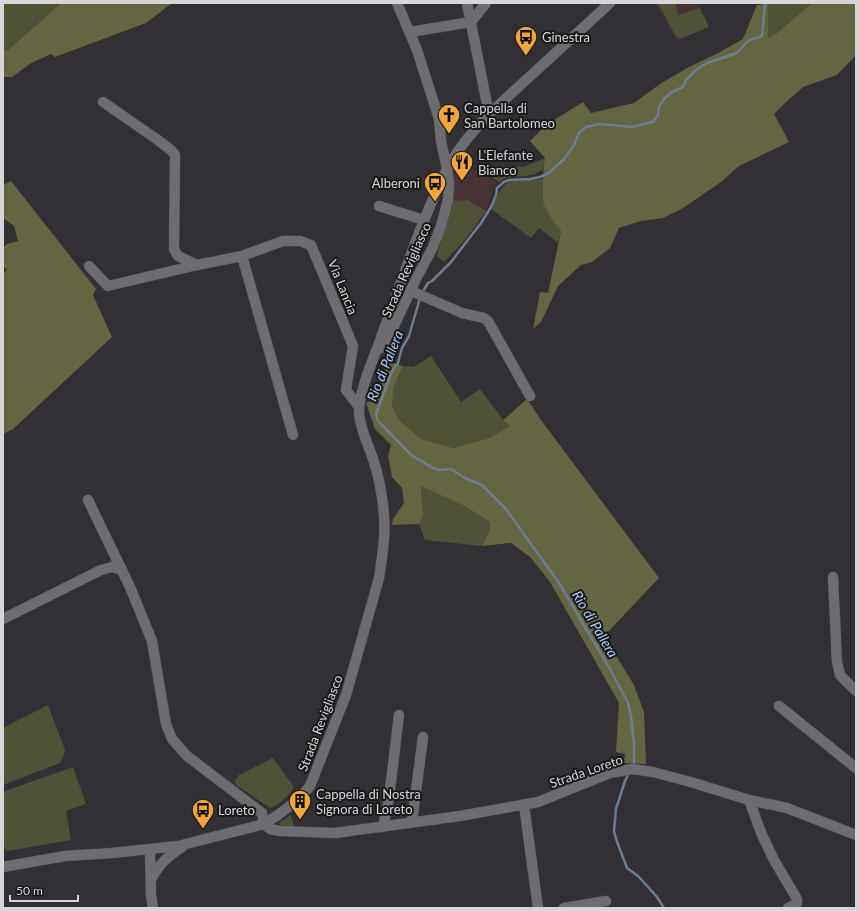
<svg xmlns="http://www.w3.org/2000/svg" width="859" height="911" font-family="Lato,sans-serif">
	<rect width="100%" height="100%" fill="#323034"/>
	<g fill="#473236">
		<polygon points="655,3 697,3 709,27 678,40 676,39"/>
		<polygon points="459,160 497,183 493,191 492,196 486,211 475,228 464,241 444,262 437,256 449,213 451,198 454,198 453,171"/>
	</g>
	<g fill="#505237">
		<polygon points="3,3 61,3 8,50 3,51"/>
		<polygon points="658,3 675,3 678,15 700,8 709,27 680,39 676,36"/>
		<polygon points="783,3 812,3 777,33 768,37 768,4"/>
		<polygon points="545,158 543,170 532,175 506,178 499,182 493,178 501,166 524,167"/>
		<path d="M544 179 543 191 561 231 558 243 539 228 531 238 491 209C495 200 500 187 509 182 514 180 536 180 544 179Z"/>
		<polygon points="468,200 486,211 464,241 444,262 437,256 449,213 450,201"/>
		<polygon points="431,356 461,402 480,389 503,420 510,426 489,438 454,448 421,439 398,419 392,405 394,386 403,366 414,367"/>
		<polygon points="421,486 466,507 490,522 489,532 482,546 425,540 419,524 423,516"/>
		<polygon points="48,705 65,750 64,755 60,763 3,785 3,728"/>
		<path d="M273 758 294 787C290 795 278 806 270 808L236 785 235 781 239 775Z"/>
		<polygon points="73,767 86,804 66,811 71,840 8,851 5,849 3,841 3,794 5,791"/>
		<polygon points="291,815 294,827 280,825 279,823"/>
	</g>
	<g fill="#646641">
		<polygon points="61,3 172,3 146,23 55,57 51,54 31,63 12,77 3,77 3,51 8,50"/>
		<path d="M812 3H856V55L837 75 803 87 784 104 774 114 789 142 739 166 721 182 683 208 663 218 641 221 619 228 610 248 592 262 581 265 558 286 541 322 533 329 540 292 548 293 561 231C555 223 548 214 544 205 542 199 543 165 545 158L530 141 546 125 583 102 591 113 634 103 660 84 687 68 720 52 743 39 757 5 768 4V37L777 33Z"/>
		<polygon points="11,181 96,289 93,295 112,337 13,429 3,434 3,275 7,269 3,267 3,248 7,244 18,241 14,226 3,218 3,185"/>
		<polygon points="389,362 403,366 394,386 392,405 398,419 421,439 454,448 489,438 510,426 503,420 527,399 541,420 659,578 604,636 634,685 644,712 646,764 624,763 625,754 616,752 619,703 550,582 531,558 511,543 482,546 489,532 490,522 466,507 421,486 423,516 419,524 392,525 393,519 404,503 402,488 392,477 388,456 391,445 375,429 366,403 371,401"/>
	</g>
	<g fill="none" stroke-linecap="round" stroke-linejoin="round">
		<g stroke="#6e7d92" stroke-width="2.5">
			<polyline points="422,293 428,283 432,281 451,262 481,223 491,207 496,195 497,188 504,182 509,180 530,179 540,177 549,173 564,159 574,145 579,133 586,127 599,124 632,127 653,122 658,115 659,107 664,99 672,92 683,87 686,80 696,70 707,63 737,53 748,41 762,36 765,3"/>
			<polyline points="420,298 409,336 402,348 398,363 392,371 376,414 378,421 411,455 433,468 439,470 451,469 465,478 482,485 506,509 559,583 610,669 628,703 631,716 634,744 634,764 632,767"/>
			<polyline points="629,773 625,781 616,809 614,831 616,839 627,868 638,876 657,897 664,908"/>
		</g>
		<g stroke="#4e4d51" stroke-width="11">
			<g id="minor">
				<polyline points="467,3 489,114"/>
				<polyline points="410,32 471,22 486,3"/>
				<polyline points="103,102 155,138 171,150 175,155 174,249 178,256 197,265"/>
				<polyline points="379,206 424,220"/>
				<polyline points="89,266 108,286 197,265 242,256"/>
				<polyline points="411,291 462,313 484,318 488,321 530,396"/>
				<polyline points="379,349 388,339 417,277 433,247 441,226 448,200 449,184 447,169 441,141 439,119 417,50 397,3"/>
				<polyline points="293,435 242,256 283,241 300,241 311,245 353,346 346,390 359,407"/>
				<polyline points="88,500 130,587 152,641 166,724 172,739 187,756 262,813 264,824"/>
				<polyline points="833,577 837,662 840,675 856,691"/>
				<polyline points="3,619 101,570 112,567 122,570"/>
				<polyline points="779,706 856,768"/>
				<polyline points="749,800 762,835 774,860 797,899 797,903 788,908"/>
				<polyline points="524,805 538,908"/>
				<polyline points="412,822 423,737"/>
				<polyline points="264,824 270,829 280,831 335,833 460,816 538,802 610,773 633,769 653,772 694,783 749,800 787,808 856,835"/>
				<polyline points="383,827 389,798 399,715"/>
				<polyline points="150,850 151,895 153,908"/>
				<path d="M3 867 65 856 112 853 178 846 264 824 278 815 299 799 310 786 346 695 379 578C381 565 383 552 384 539 386 516 381 484 374 462 369 446 360 429 359 413 358 392 376 353 383 332 403 278 421 221 447 169 457 149 473 131 489 114L610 3"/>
				<path d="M151 880C158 865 168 856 182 847"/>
				<polyline points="564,908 606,901"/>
			</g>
		</g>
		<use href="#minor" stroke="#6e6c71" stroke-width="10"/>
	</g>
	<defs>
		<g id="bus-pin" transform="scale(1.15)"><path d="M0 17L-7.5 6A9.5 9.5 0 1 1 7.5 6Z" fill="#f0a63f" stroke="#19191a"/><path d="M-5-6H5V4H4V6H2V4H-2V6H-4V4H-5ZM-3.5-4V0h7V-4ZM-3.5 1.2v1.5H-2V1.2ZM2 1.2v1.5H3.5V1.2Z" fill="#111"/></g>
		<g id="church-pin" transform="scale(1.15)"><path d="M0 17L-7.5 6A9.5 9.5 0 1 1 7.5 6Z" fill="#f0a63f" stroke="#19191a"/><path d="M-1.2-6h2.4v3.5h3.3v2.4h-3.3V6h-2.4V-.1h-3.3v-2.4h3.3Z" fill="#111"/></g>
		<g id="restaurant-pin" transform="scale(1.15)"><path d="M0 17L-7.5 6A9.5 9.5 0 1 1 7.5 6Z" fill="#f0a63f" stroke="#19191a"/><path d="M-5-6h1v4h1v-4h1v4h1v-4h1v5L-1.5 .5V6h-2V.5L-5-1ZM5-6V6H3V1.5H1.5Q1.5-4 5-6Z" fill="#111"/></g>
		<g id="building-pin" transform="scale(1.15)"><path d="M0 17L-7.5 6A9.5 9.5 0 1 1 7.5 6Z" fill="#f0a63f" stroke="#19191a"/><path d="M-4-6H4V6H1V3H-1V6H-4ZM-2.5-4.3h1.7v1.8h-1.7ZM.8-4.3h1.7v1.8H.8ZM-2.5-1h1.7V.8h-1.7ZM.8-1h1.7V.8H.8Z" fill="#111"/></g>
	</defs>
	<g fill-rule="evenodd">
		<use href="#bus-pin" x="526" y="37"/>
		<use href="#church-pin" x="449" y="115"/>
		<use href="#restaurant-pin" x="462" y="162"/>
		<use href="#bus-pin" x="435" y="183"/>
		<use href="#building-pin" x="300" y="801"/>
		<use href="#bus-pin" x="203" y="810"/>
	</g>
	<g text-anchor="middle" stroke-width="4" stroke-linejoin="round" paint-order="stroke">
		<g font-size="13" fill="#d6d5d8" stroke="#19191a" text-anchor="start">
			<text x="542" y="42">Ginestra</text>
			<text x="464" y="113">Cappella di<tspan x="464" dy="15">San Bartolomeo</tspan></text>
			<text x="478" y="160">L'Elefante<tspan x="478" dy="15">Bianco</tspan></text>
			<text x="420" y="188" text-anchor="end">Alberoni</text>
			<text x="316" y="799">Cappella di Nostra<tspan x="316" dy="15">Signora di Loreto</tspan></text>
			<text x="218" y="815">Loreto</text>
		</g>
		<g font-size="13" fill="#d6d5d8" stroke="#19191a">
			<text transform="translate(406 270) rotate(-66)" y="5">Strada Revigliasco</text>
			<text transform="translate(343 287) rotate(68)" y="5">Via Lancia</text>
			<text transform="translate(320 723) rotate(-69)" y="5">Strada Revigliasco</text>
			<text transform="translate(586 771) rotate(-19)" y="5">Strada Loreto</text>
		</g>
		<g font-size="14" font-style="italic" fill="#aeccf7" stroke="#19191a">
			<text transform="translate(385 366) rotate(-68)" y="5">Rio di Pallera</text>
			<text transform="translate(595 624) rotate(59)" y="5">Rio di Pallera</text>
		</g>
	</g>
	<rect width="859" height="911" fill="none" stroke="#d6d5d8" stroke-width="8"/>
	<path d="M10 895v6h68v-6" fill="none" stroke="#d6d5d8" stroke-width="2"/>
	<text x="16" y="895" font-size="12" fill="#d6d5d8" stroke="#19191a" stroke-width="3" paint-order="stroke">50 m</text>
</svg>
